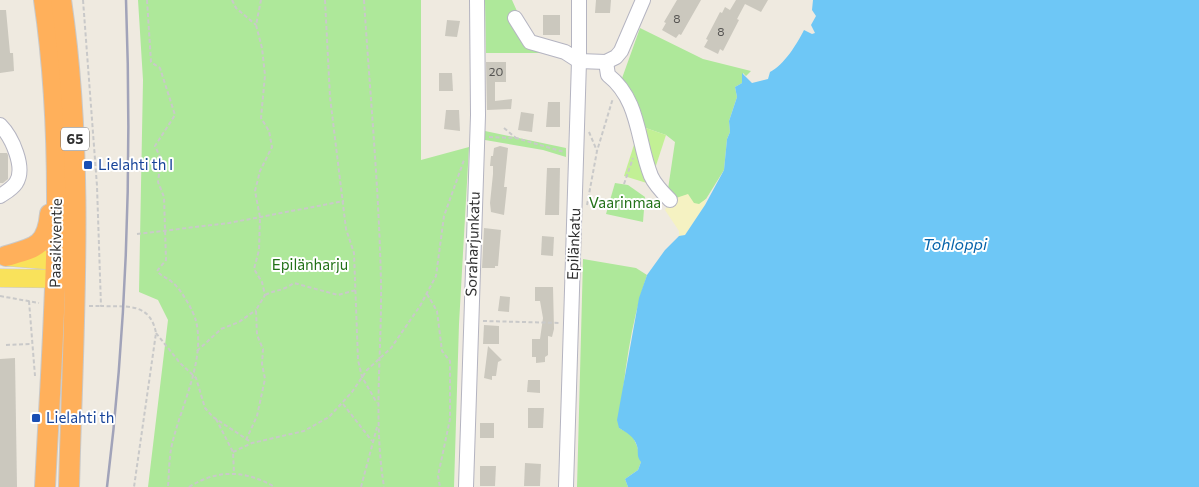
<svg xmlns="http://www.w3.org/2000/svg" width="1199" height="487" font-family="Commissioner,sans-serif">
	<rect width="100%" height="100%" fill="#efeae0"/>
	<g fill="#aee89a">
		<polygon points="138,0 421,0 421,160 469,147 459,324 454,487 148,487 168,320 158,300 139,292 143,80"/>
		<polygon points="485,0 512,0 530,40 566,53 486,53"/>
		<polygon points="640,28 703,59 751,71 746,76 743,73 742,83 735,87 737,97 729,121 730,132 727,139 724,170 706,199 699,205 678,199 668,189 675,142 666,135 640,126 621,81"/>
		<polygon points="485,131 566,148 566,157 543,150 485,140"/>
		<polygon points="615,183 628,185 645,197 643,222 606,214"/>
		<path d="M583 259 636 268 647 275C630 324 624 377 619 428L632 435 637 446 641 462 638 470 625 479 628 487H577Z"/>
	</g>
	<polygon fill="#f5f2c2" points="688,194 694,203 699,204 706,199 705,205 685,235 679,236 679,231 665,210 670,200"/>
	<polygon fill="#c2f095" points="640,126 666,135 650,184 624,176"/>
	<path fill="#6ec7f6" d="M813 0H1199V487H628L625 479 638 470 641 462C636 456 639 452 637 446 634 436 627 433 619 428L617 420 639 298 647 275 665 250 679 236 685 235 705 205 724 170 727 139 730 132 729 121 737 97 735 87 742 83V73L752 83 768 79 770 72C784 65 797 44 804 30L812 34 815 33 811 25 816 16 812 10Z"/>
	<g fill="#cbc8be">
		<polygon points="596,0 611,0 610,13 595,13"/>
		<polygon points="677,0 701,0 681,35 679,34 676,38 662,30 666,23 664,22"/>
		<polygon points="736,0 768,0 761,12 745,4 737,19 739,20 723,51 720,49 718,54 704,47 708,40 706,39 720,12 722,13 725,7 730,10"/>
		<polygon points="0,10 6,10 10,53 13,53 14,71 0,73"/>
		<rect x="543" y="15" width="17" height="20"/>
		<polygon points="447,20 460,21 457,37 445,36"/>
		<polygon points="486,62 506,62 506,82 495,82 495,101 512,99 511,109 487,110"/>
		<polygon points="439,73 452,73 453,91 439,91"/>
		<polygon points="548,102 560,102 560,127 546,127"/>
		<polygon points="446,110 459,110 460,131 444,129"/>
		<polygon points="521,112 534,114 532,132 518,130"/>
		<polygon points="500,146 508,148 504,187 507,187 504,215 491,212 490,203 493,174 493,166 490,166 491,156 493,156 494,148"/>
		<polygon points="0,153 7,153 8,155 8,179 3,183 0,183"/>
		<polygon points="547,168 560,168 559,215 545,215"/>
		<polygon points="484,228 501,230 498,266 495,266 495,268 482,268"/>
		<polygon points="542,236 554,237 553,256 541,255"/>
		<polygon points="535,287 553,287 554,329 552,337 548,336 548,355 545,357 545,362 536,363 536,357 532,357 532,339 540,339 543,318 540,301 535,301"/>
		<polygon points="500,296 510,297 509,312 498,311"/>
		<polygon points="484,325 499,326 499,344 483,344"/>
		<polygon points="488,346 502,360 498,362 496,376 492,376 492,380 484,378"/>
		<polygon points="15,358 17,487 0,487 0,359"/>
		<polygon points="528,380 540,380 540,393 527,392"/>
		<polygon points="528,408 544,408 543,428 528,428"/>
		<rect x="480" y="423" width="14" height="15"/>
		<polygon points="525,463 541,464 540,486 524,486"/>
		<polygon points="480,466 496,466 495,486 480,486"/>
	</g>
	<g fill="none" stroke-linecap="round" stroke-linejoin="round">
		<g stroke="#b4b4c1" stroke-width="16">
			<g id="minor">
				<polyline points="515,18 530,42 565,52 579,61 606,62 616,57 621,51 643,0"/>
				<path d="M606 62 608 75C640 100 637 141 651 176 655 185 663 193 670 200"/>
				<path d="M0 125C12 137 26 168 16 183 12 189 6 192 0 196"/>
				<polyline points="466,487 478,115 477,0"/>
				<polyline points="566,487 579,61 579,0"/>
			</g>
		</g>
		<g stroke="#c9c9c9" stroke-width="19">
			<g id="major">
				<polyline points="8,257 69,262"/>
				<polyline points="0,278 69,279"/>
			</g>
		</g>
		<g stroke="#c9c9c9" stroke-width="22">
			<g id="highway">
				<path d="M44 0C68 162 53 325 45 487"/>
				<path d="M61 0C85 162 73 324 69 487"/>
				<path d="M6 256C34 248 47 247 50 214"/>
			</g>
		</g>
		<g stroke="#c9c9c9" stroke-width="2" stroke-dasharray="4 2.5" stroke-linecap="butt">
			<path d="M83 0 97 186 101 306C127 307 150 302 156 333L134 487"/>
			<path d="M147 0 151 62 160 68 175 115 155 146 161 159 158 182 164 197 166 260 157 271C162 277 166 277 172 282 181 289 193 310 196 321 206 362 179 409 171 449 169 461 169 474 168 487"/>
			<polyline points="232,0 236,8 256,25"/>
			<polyline points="325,0 330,97 346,229 354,253 358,360 362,377 377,403"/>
			<path d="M364 0C370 94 379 189 381 283 382 351 373 419 384 487"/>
			<polyline points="504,128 516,138"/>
			<polyline points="589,132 597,151"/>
			<polyline points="489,137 516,138 564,152"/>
			<polyline points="624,184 633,158"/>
			<polyline points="587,205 597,151 613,98"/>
			<polyline points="137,234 229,223 344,201"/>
			<polyline points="427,294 437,311 442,351 450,361 450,419 438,476 440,487"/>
			<path d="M265 295C277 289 281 292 294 283L338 295 356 290"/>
			<polyline points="0,296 39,303"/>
			<polyline points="29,301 35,376"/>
			<polyline points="89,306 101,306"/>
			<polyline points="483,321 561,323"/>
			<polyline points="156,333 180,363 196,378 205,408 213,417 251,442"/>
			<polyline points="6,345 32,344"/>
			<polyline points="197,351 221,329 239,322 256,310"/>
			<polyline points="343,404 372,441"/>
			<polyline points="216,419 233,452 234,473"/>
			<polyline points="246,440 257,416 265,379 262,364 263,349 257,335 256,310 265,295 262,282 254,269 259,250 260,217 255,191 260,171 272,147 269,131 261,118 265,75 262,48 256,25 261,0"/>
			<polyline points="233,452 252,443 304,431 329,417 352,392 367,370 391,348 420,306 436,276 444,216 464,160"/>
			<path d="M189 487C218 469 245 470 275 487"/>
			<polyline points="361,487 377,427"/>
		</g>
		<use href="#minor" stroke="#fff" stroke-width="14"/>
		<use href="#major" stroke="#f9e25b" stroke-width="18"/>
		<use href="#highway" stroke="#ffb05b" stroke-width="20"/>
		<path stroke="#a1a3b9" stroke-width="2.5" d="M107 487C127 325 132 163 126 0"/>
	</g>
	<g fill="#1a4fb4" stroke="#fff" stroke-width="2">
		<rect x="83" y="160" width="10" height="10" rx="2.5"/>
		<rect x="31" y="413" width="10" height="10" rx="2.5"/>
	</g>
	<g text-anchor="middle" stroke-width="4" stroke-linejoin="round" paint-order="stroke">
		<g font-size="12" fill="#555452">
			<text x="677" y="23">8</text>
			<text x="721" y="36">8</text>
			<text x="496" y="76">20</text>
		</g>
		<rect fill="#fff" stroke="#6d6d6d" stroke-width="1" x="61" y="127.5" width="28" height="23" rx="4"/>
		<g font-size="14" font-weight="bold" fill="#2e2e2e">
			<text x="75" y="144">65</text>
		</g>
		<g font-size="15" fill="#164399" stroke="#fff" text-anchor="start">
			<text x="98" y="170">Lielahti th I</text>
			<text x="46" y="423">Lielahti th</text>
		</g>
		<g font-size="15" fill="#227117" stroke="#fff">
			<text x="625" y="208">Vaarinmaa</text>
			<text x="310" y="270">Epilänharju</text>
		</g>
		<g font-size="15" fill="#2e2e2e" stroke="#fff">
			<text transform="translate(56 243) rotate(-89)" y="5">Paasikiventie</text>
			<text transform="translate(473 244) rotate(-88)" y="5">Soraharjunkatu</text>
			<text transform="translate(574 244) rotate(-88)" y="5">Epilänkatu</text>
		</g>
		<g font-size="16" font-style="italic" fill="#0563aa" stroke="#fff">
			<text x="955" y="250">Tohloppi</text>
		</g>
	</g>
</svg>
